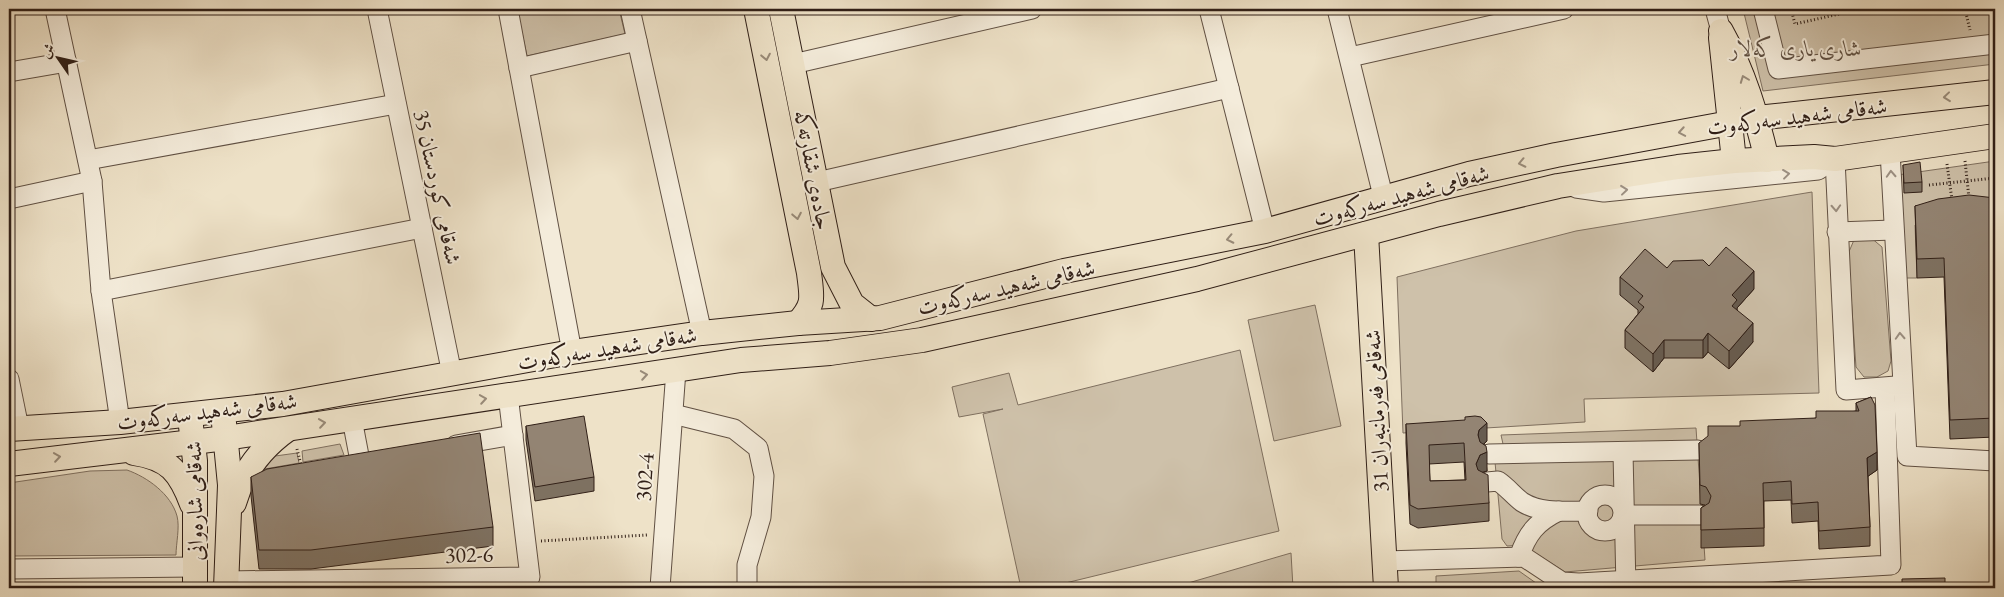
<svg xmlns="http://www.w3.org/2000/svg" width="2004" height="597" font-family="'EB Garamond',Amiri,serif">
	<rect width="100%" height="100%" fill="#eee2c8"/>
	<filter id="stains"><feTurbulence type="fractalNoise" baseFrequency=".004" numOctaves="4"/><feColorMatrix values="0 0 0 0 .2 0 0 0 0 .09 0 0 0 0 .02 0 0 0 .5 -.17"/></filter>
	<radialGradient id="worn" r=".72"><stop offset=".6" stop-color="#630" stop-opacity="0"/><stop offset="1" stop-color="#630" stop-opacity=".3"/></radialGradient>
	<g fill="#cec1aa" stroke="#7f7060">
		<polygon points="517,9 619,9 625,34 527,56"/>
		<polygon points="1743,9 1995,9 1995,64 1763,91"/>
		<polygon points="1995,161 1995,216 1915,225 1917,278 1906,278 1897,175"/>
		<polygon points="1812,192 1819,393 1584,399 1585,422 1403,433 1397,277 1576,231"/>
		<polygon points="1870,237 1882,247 1891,361 1888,371 1877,377 1864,377 1856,367 1848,254 1854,240"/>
		<polygon points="1315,305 1341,426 1274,441 1248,320"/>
		<polygon points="1240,350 1279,531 1045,588 1021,588 983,414 1003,409 959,417 952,387 1009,373 1018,405"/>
		<polygon points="1696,428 1705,560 1565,572 1523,545 1507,546 1502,539 1495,462 1507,462 1501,435"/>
		<polygon points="340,444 344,455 303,462 302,451"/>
		<polygon points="297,453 299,463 259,470 268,457"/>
		<path d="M127 470C147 477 171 494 177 516 180 527 176 544 176 555L9 556V483L90 471Z"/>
		<polygon points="1291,553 1293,588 1171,588"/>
		<polygon points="1519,571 1543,588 1436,588 1436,576"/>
	</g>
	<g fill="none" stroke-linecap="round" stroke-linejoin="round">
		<g stroke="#605043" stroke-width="21">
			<g id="minor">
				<polyline points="55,9 92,181 101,291 120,422"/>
				<polyline points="377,9 452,374"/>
				<polyline points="508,9 572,352"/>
				<polyline points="630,9 702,333"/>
				<polyline points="1209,9 1265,231"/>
				<polyline points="1337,9 1384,200"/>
				<polyline points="1715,9 1721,31"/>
				<polyline points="1763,9 1778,69 1995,44"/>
				<polyline points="1350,57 1564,9"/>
				<polyline points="793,64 1032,9"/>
				<polyline points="519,68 637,41"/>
				<polyline points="9,72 67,62"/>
				<polyline points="1890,151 1907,456 1995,461"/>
				<polyline points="1835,159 1846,390 1896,386"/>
				<polyline points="88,160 396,104"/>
				<polyline points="817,182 1229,88"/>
				<polyline points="1576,188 1604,192 1818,170 1835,159"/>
				<polyline points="9,199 92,181"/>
				<polyline points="1837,232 1893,230"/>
				<polyline points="101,291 422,228"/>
				<polyline points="9,379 19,428"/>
				<polyline points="673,414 734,429 758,448 764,476 761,517 747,565 747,588"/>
				<polyline points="352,419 360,461"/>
				<polyline points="456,445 513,435"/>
				<polyline points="1623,452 1626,588"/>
				<polyline points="1489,454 1698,450"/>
				<path d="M1487 482 1498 481C1507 487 1514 496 1522 502 1541 514 1566 511 1588 511"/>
				<circle cx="1605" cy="513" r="18"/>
				<polyline points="1623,515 1700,515"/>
				<path d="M1519 557C1527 534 1536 522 1559 511"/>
				<polyline points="1384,561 1524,557 1562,582 1579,583 1891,565 1885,388"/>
				<polyline points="9,569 195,567"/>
				<polyline points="226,581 530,577 508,395"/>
				<polyline points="660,588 676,370"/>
			</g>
		</g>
		<g stroke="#301f17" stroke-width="26">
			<g id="major">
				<path d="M756 9 809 273C812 298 815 304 798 323"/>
				<polyline points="781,9 833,267 852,304 871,319"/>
				<path d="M1721 31C1744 72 1756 114 1767 160"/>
				<polyline points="1721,38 1734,161"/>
				<polyline points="1366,234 1386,588"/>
				<polyline points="224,423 230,485 226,588"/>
				<polyline points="191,426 195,461 195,588"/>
				<polyline points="9,429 120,422 283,404 572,352 702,333 798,323 880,318 1064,271 1265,231 1469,174 1556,155 1757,118 1995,92"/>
				<path d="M134 453C169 458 180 472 192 504"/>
				<polyline points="9,464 226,438 741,360 830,353 922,340 1197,279 1439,214 1558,186 1678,167 1734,161 1814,157 1835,159 1995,136"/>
				<path d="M234 503C243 471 261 448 288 429"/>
			</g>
		</g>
		<g stroke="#301f17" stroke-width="3" stroke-dasharray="1 2.5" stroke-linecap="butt">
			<polyline points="1791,9 1795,24 1861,9"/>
			<polyline points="1965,9 1970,30"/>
			<polyline points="1965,161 1969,198"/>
			<polyline points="1947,164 1952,200"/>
			<polyline points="1929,185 1995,178"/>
			<polyline points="297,449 301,465"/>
			<polyline points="541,541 647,535"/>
		</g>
		<use href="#minor" stroke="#f4ecdb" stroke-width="19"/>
		<use href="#major" stroke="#eee2c8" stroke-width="24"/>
	</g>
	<g fill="#7e7263" stroke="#301f17" fill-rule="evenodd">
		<polygon points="1903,165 1922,182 1922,192 1904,193"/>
		<polygon points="1995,198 1995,437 1950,439 1944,277 1917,278 1915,206"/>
		<polygon points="1709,266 1754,289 1737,308 1737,310 1753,342 1729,369 1708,352 1703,358 1664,358 1653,372 1625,348 1625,330 1638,314 1638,310 1620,295 1620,277 1667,268"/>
		<polygon points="1871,397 1877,470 1868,476 1870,527 1870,546 1819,549 1818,521 1792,523 1791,500 1764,501 1764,546 1701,548 1701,508 1705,505 1700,504 1699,443 1816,418 1856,411 1856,403"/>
		<path d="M1406 424 1487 441 1484 444 1487 471 1482 472 1489 503V521L1418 528 1410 524 1406 443ZM1464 462 1465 480 1430 481 1429 464Z"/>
		<polygon points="526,426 594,477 594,491 535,501 526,440"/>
		<polygon points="251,477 493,527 493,546 311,569 259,569 251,496"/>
		<rect x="1994" y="501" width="1" height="62"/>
	</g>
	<g fill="#675c50" stroke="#301f17">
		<polygon points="1754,271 1754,289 1737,308 1737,319 1732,324 1732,295"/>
		<polygon points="1753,323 1753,342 1729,369 1729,351"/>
		<polygon points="1708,333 1708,352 1703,358 1703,340"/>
		<polygon points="1664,340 1664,358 1653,372 1653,354"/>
		<polygon points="1487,423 1487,441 1479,448 1478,435 1479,430"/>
		<polygon points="1487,452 1487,471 1480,473 1476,483 1476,464 1480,455"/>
		<polygon points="1877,452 1877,470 1867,477 1867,458"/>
	</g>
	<g fill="#938473" stroke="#301f17" fill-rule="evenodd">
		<polygon points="1920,162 1922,182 1904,183 1903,165"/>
		<polygon points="1969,195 1995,198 1995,418 1950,420 1944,258 1917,259 1915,206 1938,199"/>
		<polygon points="1726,247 1754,271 1732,295 1737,300 1732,306 1753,323 1729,351 1708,333 1703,340 1664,340 1653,354 1625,330 1644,307 1638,302 1643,296 1620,277 1645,249 1667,268 1673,261 1703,260 1709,266"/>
		<polygon points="1871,397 1875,405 1877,452 1867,458 1870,527 1819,531 1818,502 1792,504 1791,481 1763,483 1764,528 1701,530 1701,508 1709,503 1711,496 1706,487 1700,485 1699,443 1708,436 1708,426 1740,426 1740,421 1816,418 1816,411 1859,411 1856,403"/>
		<polygon points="584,416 594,477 535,487 526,426"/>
		<path d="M1475 416 1481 417 1487 423 1479 430 1478 435 1480 442 1486 446 1487 452 1480 455 1476 464 1478 470 1488 475 1489 503 1418 509 1410 505 1406 424 1465 420V417ZM1464 443 1466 480 1430 481 1429 445Z"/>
		<polygon points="480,433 493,527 311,550 259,550 251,477 267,469"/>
		<rect x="1994" y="501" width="1" height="48"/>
		<polygon points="1945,578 1945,585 1995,583 1995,588 1902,588 1902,579"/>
		<polygon points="92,586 92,588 34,588 34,587"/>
	</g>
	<defs><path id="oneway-chevron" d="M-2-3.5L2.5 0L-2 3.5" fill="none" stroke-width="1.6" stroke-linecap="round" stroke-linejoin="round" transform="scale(1.25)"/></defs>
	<g stroke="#988a78">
		<use href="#oneway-chevron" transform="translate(766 57) rotate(79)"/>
		<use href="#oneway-chevron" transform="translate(1744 79) rotate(-111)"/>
		<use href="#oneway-chevron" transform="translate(1947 97) rotate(174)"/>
		<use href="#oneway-chevron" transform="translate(1682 132) rotate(170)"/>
		<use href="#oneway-chevron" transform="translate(1522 163) rotate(168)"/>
		<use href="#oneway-chevron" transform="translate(797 216) rotate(79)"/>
		<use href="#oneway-chevron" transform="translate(1230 239) rotate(168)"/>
		<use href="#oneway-chevron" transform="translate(644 375) rotate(-9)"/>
		<use href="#oneway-chevron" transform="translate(483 399) rotate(-9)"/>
		<use href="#oneway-chevron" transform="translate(322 423) rotate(-8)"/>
		<use href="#oneway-chevron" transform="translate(57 457) rotate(-8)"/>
	</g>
	<g stroke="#9c9083">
		<use href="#oneway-chevron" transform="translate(1786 174) rotate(-7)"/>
		<use href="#oneway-chevron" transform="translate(1891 174) rotate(-93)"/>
		<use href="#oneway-chevron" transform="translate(1624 190) rotate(-6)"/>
		<use href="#oneway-chevron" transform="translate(1836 208) rotate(87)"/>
		<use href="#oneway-chevron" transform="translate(1900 336) rotate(-93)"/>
	</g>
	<g text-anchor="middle" stroke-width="4" stroke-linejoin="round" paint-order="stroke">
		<g font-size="22" font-style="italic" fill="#5f5043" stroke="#f4ecdb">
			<text x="1796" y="56">شاری یاری کەلار</text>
		</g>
		<g font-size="22" fill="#301f17" stroke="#f4ecdb">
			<text transform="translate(1797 116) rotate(-7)" y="8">شەقامی شەهید سەرکەوت</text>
			<text transform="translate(814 170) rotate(79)" y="8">جادەی شقارتەکە</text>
			<text transform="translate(438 187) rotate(78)" y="8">شەقامی کوردستان 35</text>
			<text transform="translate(1401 195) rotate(-15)" y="8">شەقامی شەهید سەرکەوت</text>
			<text transform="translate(1006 287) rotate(-13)" y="8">شەقامی شەهید سەرکەوت</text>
			<text transform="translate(607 348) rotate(-9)" y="8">شەقامی شەهید سەرکەوت</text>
			<text transform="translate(207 411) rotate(-7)" y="8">شەقامی شەهید سەرکەوت</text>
			<text transform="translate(1376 411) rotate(-93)" y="8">شەقامی فەرمانبەران 31</text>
			<text transform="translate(644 477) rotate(-86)" y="8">302-4</text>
			<text transform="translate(194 501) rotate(-91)" y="8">شەقامی شارەوانی</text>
			<text transform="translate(469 554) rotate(-1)" y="8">302-6</text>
		</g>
	</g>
	<rect width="2004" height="597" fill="none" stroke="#eee2c8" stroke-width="30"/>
	<rect x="10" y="10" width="1984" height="577" fill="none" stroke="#301f17" stroke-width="2.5"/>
	<rect x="15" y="15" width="1974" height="567" fill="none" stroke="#301f17"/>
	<g transform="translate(58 58) rotate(304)" stroke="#f4ecdb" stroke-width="4" paint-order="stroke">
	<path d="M0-4L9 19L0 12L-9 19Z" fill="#301f17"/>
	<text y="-8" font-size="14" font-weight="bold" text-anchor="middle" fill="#301f17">ش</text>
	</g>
	<rect width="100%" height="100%" filter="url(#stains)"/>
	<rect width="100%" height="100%" fill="url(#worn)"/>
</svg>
